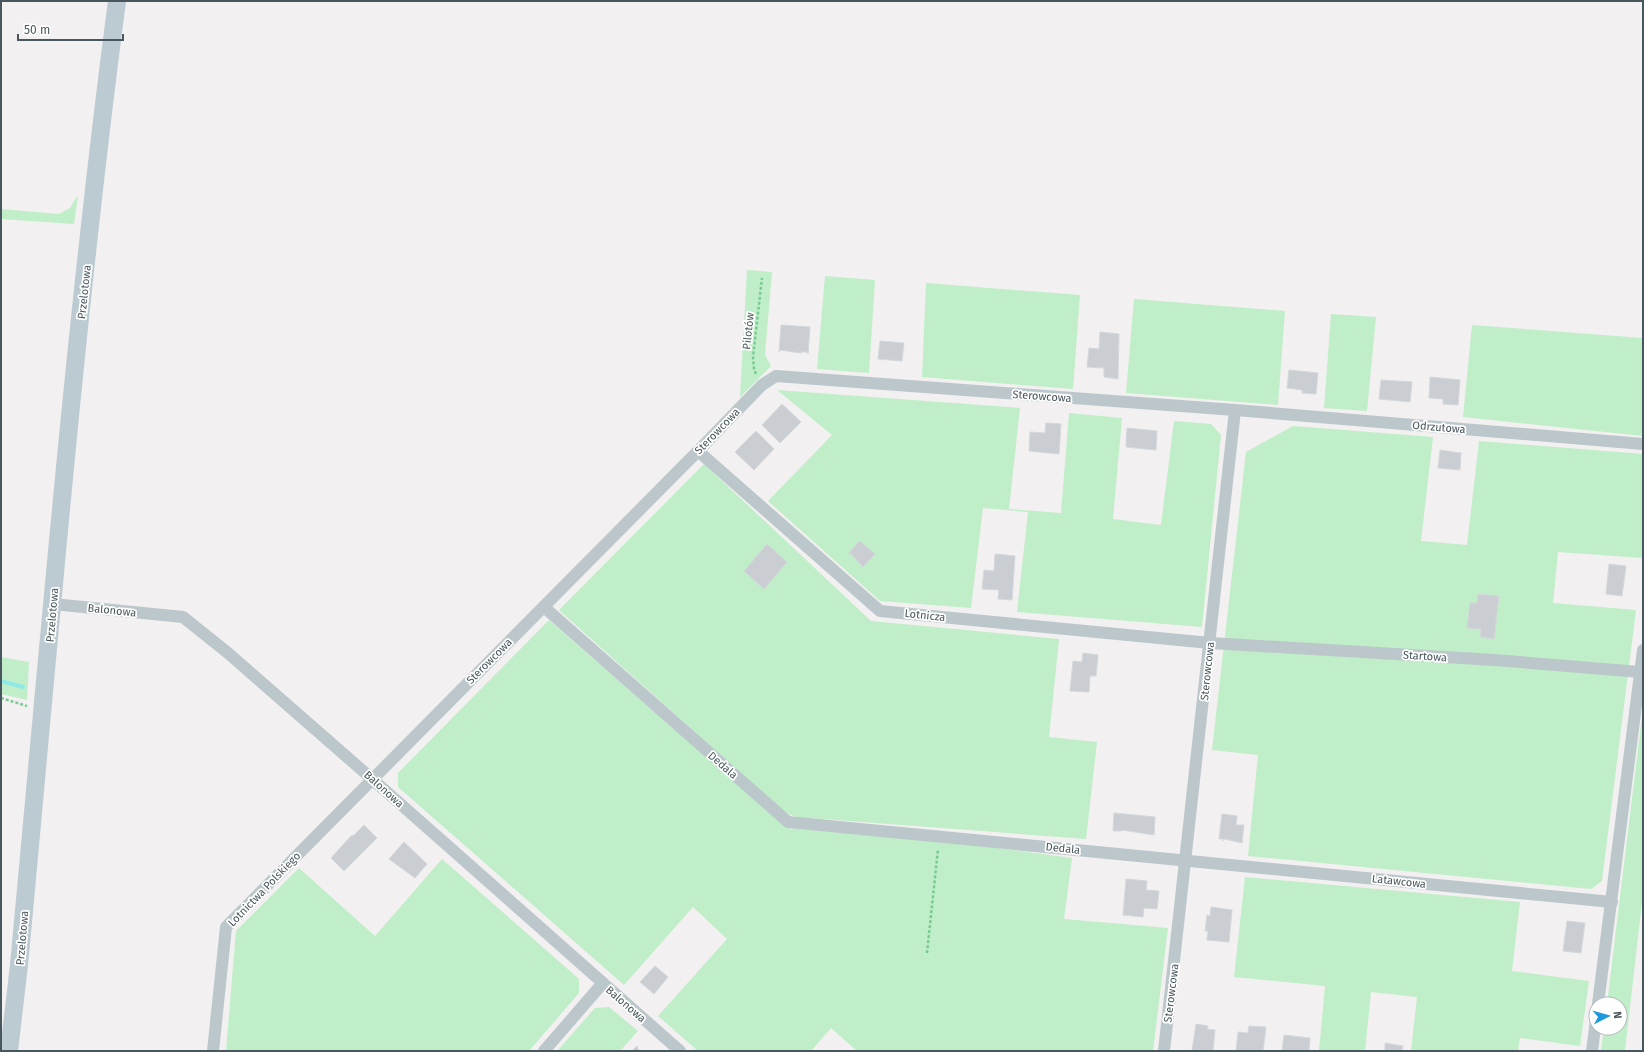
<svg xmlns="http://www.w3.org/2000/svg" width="1644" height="1052" font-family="'Fira Sans',sans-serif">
	<rect width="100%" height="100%" fill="#f2f0f0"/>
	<g fill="#c0eec8">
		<polygon points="78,195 74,224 1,219 1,209 59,214 70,208"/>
		<polygon points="747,270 772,272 765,355 771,366 740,397"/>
		<polygon points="825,276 875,280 869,373 817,369"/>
		<polygon points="926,283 1080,295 1073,389 922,377"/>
		<polygon points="1134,299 1285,311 1278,405 1126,393"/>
		<polygon points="1331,314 1376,317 1367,411 1324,408"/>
		<polygon points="1472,325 1643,338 1643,436 1463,417"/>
		<polygon points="777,390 1020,408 1009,509 1061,513 1069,413 1122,418 1113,519 1161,525 1174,421 1211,424 1221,435 1202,627 1017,612 1028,512 983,508 971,608 880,601 768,501 832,435"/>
		<polygon points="1293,426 1433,437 1421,541 1467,545 1479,441 1643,454 1643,558 1558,552 1553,603 1636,610 1602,881 1591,889 1248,856 1258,755 1212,750 1246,452"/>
		<polygon points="704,464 871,621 1059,639 1049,737 1097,742 1086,839 796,817 784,812 559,610"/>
		<polygon points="549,620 787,828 983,846 1072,858 1064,919 1168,928 1153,1051 857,1051 831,1028 811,1051 698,1051 658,1016 727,939 693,907 624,985 398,787 398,773"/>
		<polygon points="1,657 29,662 27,700 1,694"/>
		<polygon points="1643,708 1643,893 1625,1051 1601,1051 1604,1028 1620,1028 1620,1004 1607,1004"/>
		<polygon points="442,859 579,979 579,993 529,1051 226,1051 236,931 299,868 375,936"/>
		<polygon points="1245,877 1520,902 1512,971 1589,981 1580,1046 1520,1038 1518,1051 1411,1051 1417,997 1371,992 1365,1051 1319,1051 1325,986 1234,977"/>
		<polygon points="609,1007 638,1031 620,1051 557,1051 595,1008"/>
	</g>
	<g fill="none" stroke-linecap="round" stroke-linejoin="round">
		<polyline stroke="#8fe9e9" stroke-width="4" points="1,681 23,687"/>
	</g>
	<g fill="#caced2" stroke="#d4d7db">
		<polygon points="781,325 810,327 808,354 807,352 801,352 801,353 780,350 779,352"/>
		<polygon points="1100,332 1119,334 1118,379 1104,377 1104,368 1087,367 1089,348 1099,349"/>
		<polygon points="880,341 904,343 902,361 878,359"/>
		<polygon points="1289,370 1318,373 1316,394 1302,393 1302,390 1287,388"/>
		<polygon points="1430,377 1460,380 1458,405 1443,404 1443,399 1429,398"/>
		<polygon points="1381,380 1412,382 1410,402 1379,399"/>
		<polygon points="782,404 801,422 780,443 762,425"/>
		<polygon points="1046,423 1061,424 1059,454 1029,451 1030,432 1045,433"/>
		<polygon points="1127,428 1157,431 1156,450 1126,447"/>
		<polygon points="756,431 774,449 754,470 735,452"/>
		<polygon points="1440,450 1460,453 1461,452 1460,470 1438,468"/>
		<polygon points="860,541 875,554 863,567 851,554 848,554"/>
		<polygon points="767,544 787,562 764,589 744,571"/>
		<polygon points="995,554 1015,556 1012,600 998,599 999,590 982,589 984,570 994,571"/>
		<polygon points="1609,564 1626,566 1622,596 1606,594"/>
		<polygon points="1478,594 1499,596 1494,639 1480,637 1481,629 1467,628 1470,603 1477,603"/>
		<polygon points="1083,653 1098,655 1096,676 1090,676 1089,692 1070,691 1073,661 1082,662"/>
		<polygon points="1114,813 1155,817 1154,835 1122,830 1122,831 1113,831"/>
		<polygon points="1222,814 1237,816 1236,825 1244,825 1242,843 1225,839 1223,841 1224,839 1219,839"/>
		<polygon points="364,825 377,838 344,871 331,858 352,835 353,836"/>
		<polygon points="404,842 427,864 415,878 389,859"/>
		<polygon points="1126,879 1147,881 1146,890 1159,891 1157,909 1144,908 1143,917 1123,915"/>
		<polygon points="1211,907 1232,910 1229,942 1207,940 1208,931 1205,931 1207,915 1210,916"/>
		<polygon points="1567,921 1585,923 1581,953 1563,951"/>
		<polygon points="655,966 668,977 654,994 640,982"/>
		<polygon points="1196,1024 1208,1026 1207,1029 1215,1030 1213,1051 1192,1051"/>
		<polygon points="1249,1026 1266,1027 1263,1051 1236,1051 1238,1032 1248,1033"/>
		<polygon points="1284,1035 1310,1038 1309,1051 1282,1051"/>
		<polygon points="1385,1043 1403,1046 1402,1051 1385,1051"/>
		<polygon points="637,1046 639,1051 632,1051"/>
	</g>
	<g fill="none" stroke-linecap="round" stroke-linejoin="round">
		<g stroke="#79cb92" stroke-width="2.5" stroke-dasharray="3 2" stroke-linecap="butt">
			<polyline points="756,374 754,369 753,357 762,278"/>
			<polyline points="1,698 27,706"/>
			<polyline points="927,953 938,849"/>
		</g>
		<g stroke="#bcc7cc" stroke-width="12">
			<polyline points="1235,410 1643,444"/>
			<polyline points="698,451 880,611 1210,643 1495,660 1640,672"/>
			<polyline points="53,604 183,617 228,653 371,778 680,1051"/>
			<polyline points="544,607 788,822 1612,902"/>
			<polyline points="1598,1004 1643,650"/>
			<polyline points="213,1051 226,927 698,451 762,385 776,376 1235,410 1164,1051"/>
			<polyline points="544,1051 602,984"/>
			<polyline points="1592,1051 1596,1020"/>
		</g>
		<path stroke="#bccad1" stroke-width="18" d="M9 1051 19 965C49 644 75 321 117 1"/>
	</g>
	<g text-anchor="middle" stroke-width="3.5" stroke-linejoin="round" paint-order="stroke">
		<g font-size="11" fill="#48575d" stroke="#fff">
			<text transform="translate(84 292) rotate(-84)" y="4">Przelotowa</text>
			<text transform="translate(748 331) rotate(-84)" y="4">Pilotów</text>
			<text transform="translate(1042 396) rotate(4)" y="4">Sterowcowa</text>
			<text transform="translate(1439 427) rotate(5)" y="4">Odrzutowa</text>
			<text transform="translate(717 431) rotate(-46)" y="4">Sterowcowa</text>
			<text transform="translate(112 610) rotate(6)" y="4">Balonowa</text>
			<text transform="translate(52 615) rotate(-85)" y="4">Przelotowa</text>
			<text transform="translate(925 615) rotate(6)" y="4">Lotnicza</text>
			<text transform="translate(1425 656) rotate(4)" y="4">Startowa</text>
			<text transform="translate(489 661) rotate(-45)" y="4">Sterowcowa</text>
			<text transform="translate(1207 671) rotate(-84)" y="4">Sterowcowa</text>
			<text transform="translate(723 765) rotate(41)" y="4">Dedala</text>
			<text transform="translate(384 789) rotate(42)" y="4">Balonowa</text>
			<text transform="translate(1063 848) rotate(6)" y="4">Dedala</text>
			<text transform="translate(1399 881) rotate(6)" y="4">Latawcowa</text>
			<text transform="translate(264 889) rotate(-46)" y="4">Lotnictwa Polskiego</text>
			<text transform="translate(22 938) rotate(-85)" y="4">Przelotowa</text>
			<text transform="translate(1171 993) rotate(-83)" y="4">Sterowcowa</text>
			<text transform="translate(626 1004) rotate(41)" y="4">Balonowa</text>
		</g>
	</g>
	<rect width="1644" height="1052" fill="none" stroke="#48575d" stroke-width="4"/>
	<g transform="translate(1608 1016) rotate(84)"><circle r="19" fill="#ffffff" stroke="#b6bcbe"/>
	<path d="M0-3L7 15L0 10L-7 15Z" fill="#2099dc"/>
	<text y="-6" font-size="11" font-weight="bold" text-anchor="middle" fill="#48575d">N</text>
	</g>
	<path d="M18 34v6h105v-6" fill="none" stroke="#48575d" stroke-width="2"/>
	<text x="24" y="34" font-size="12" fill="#48575d" stroke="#ffffff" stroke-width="3" paint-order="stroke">50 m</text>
</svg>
